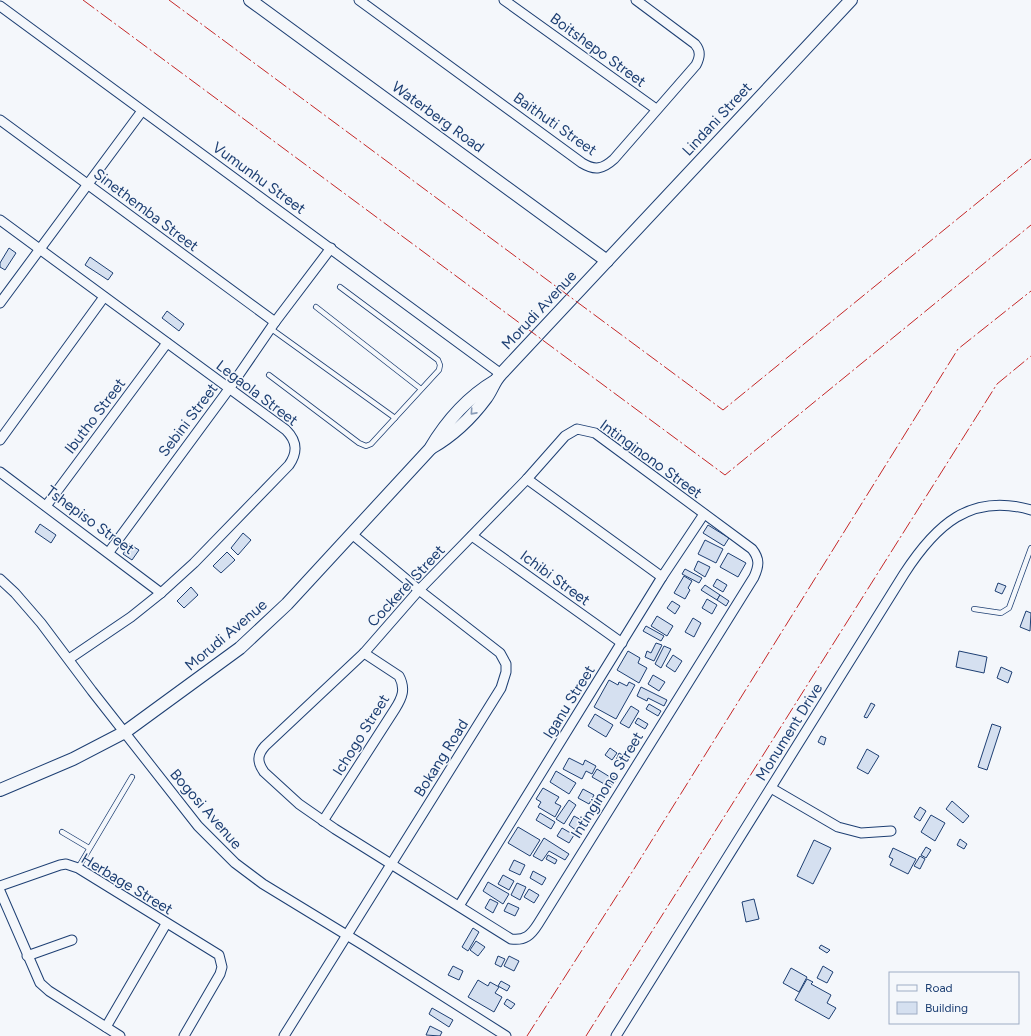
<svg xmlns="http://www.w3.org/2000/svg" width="1031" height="1036" font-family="Figtree,sans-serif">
	<rect width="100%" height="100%" fill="#f4f7fb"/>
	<g fill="#d5e0f0" stroke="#1d3f73">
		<polygon points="9,248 16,253 5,270 0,267 0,263"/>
		<polygon points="90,257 113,273 108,280 85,265"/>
		<polygon points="167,311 184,324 179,331 162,318"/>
		<polygon points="40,524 56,535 51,543 35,532"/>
		<polygon points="708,525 729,538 724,546 703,533"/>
		<polygon points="243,533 251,540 238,555 231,548"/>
		<polygon points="705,540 723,549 716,563 698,554"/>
		<polygon points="129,544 139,550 132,560 123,554"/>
		<polygon points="227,552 235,560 221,573 213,566"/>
		<polygon points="728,553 746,563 738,577 720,567"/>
		<polygon points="698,561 710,567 705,577 694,570"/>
		<polygon points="685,569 702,578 699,583 682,574"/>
		<polygon points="684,576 692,581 688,588 690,590 685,599 674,593"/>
		<polygon points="717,579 727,585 723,592 713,586"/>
		<polygon points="998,583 1006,586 1002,594 995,591"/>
		<polygon points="705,585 720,595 717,600 701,590"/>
		<polygon points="191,587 198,595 184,608 177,601"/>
		<polygon points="720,595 729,601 726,606 717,600"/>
		<polygon points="707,599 717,605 712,614 702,608"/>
		<polygon points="672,601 680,606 675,614 667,608"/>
		<polygon points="1026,611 1031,613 1030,631 1020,627"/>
		<polygon points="657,616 673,626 667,636 651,626"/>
		<polygon points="693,618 701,623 694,637 685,632"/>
		<polygon points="646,626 664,636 661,641 643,631"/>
		<polygon points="656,643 662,645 654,661 645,657 647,651 651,653"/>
		<polygon points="664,646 671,649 661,668 655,664"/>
		<polygon points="628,651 640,658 638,663 647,668 639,683 617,670"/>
		<polygon points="959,651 987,657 984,673 956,667"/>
		<polygon points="673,655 682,661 675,672 666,666"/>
		<polygon points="1001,667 1012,672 1008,683 997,678"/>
		<polygon points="653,675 665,682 659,691 648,684"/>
		<polygon points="609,680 618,685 619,682 627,686 629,682 635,685 616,719 594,707"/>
		<polygon points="641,687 667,700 664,706 648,698 647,701 637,696"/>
		<polygon points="871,703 875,705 867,718 864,717"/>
		<polygon points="649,704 661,711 658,716 646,709"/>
		<polygon points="631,706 639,711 629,728 620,723"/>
		<polygon points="595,714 613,725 606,737 588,726"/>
		<polygon points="638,718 648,724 645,729 635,723"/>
		<polygon points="992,724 1001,727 987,770 978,767"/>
		<polygon points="821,736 826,738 824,745 818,742"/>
		<polygon points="610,748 617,753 612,760 605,755"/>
		<polygon points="867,749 879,756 868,774 857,768"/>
		<polygon points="619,753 628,758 624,765 616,760"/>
		<polygon points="569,758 583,765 585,760 596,766 592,774 586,771 582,779 563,769"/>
		<polygon points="597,769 610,777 606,785 592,777"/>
		<polygon points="556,771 576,783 569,794 550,782"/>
		<polygon points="611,776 617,778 613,785 608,782"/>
		<polygon points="543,788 559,797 555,803 561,806 555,817 538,807 541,802 536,799"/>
		<polygon points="583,789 594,795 589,804 578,798"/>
		<polygon points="569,800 576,805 564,824 556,819"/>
		<polygon points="952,801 969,816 963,823 946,809"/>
		<polygon points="920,807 926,811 920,821 914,817"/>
		<polygon points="540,813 555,822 551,829 536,820"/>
		<polygon points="931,815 945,823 935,841 921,832"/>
		<polygon points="574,816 583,821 577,831 569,825"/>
		<polygon points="518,827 540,840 530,856 508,843"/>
		<polygon points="562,828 574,835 569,843 557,836"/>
		<polygon points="544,838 569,854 565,860 549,851 542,861 533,856"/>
		<polygon points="960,839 967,844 964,849 957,845"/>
		<polygon points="814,840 831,848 813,884 797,876"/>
		<polygon points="926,847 931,850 926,858 921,855"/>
		<polygon points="893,848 916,859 908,874 890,865 893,859 889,857"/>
		<polygon points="548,855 557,860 555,864 546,859"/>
		<polygon points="920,856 925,859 920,869 914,866"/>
		<polygon points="514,860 525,865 520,875 509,870"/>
		<polygon points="533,871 546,878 542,885 530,878"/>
		<polygon points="503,875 514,881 509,890 498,884"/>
		<polygon points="488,882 509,894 503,904 483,891"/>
		<polygon points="517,883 526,887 520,900 511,895"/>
		<polygon points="529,889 539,895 534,903 524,897"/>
		<polygon points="490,899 498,903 493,913 485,908"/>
		<polygon points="754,899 759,919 746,922 742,902"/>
		<polygon points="508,903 519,908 515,916 504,911"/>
		<polygon points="473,928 479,932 468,951 462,947"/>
		<polygon points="476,941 485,947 478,956 470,950"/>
		<polygon points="821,945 830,950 827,953 819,948"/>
		<polygon points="498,956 505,959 501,967 495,964"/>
		<polygon points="509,956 519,961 514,971 504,966"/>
		<polygon points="453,966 463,971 459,980 448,975"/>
		<polygon points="823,966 833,972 827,983 817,978"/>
		<polygon points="791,968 807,977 799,992 783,983"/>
		<polygon points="807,979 813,982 811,984 831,995 827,1003 836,1008 829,1019 795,1000"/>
		<polygon points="478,980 488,986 490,982 499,987 495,993 502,997 494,1012 468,997"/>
		<polygon points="501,981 510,986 507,991 498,986"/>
		<polygon points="507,999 515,1004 511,1009 504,1004"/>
		<polygon points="432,1008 453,1020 449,1027 429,1014"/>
		<polygon points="430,1026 442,1032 440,1036 426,1035"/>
	</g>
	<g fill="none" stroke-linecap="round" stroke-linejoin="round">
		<g stroke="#1d3f73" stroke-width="6">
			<g id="service">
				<polyline points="316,307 421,389"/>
				<polyline points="270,328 395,418"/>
				<polyline points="269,375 359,443 366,446 371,444 439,370 440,365 438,360 340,287"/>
				<polyline points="974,609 1001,613 1009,608 1031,548"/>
				<polyline points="62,832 89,848"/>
				<polyline points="78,868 132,777"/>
			</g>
		</g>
		<g stroke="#1d3f73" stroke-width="11">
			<g id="minor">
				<path d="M359 0 582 163C595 171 603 169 614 159L696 65C700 57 701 51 695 44L636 0"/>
				<polyline points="504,0 656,109"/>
				<polyline points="0,6 501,374"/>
				<polyline points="0,120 275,322"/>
				<path d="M0 220 286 430C297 441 298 452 289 465L194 563 161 593 131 617 69 659"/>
				<polyline points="0,303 142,111"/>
				<path d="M577 429 595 433 752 549C760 559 759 566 754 577L538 924C531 935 525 941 511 939L335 829 299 804 264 772C257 762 257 755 265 746L364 653 419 590 527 479 565 436Z"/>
				<polyline points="0,440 104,297"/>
				<polyline points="0,472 161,593"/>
				<polyline points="527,479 662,577"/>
				<polyline points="46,506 167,343"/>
				<polyline points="472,536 622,643"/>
				<polyline points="109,552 229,389 275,322 331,248"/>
				<polyline points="0,579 15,593 41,623 92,691 198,826 235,863 263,884 363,945 506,1036"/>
				<polyline points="771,788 838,827 861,833 891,831"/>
				<path d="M323 821 395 709C402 698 406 689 399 676L364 653"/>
				<polyline points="0,886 60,865 66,864 78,868 219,955 222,967 220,974 184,1036"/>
				<polyline points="0,891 40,983 49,991 120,1036"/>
				<polyline points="459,906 662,577 704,514"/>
				<polyline points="27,956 72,940"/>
				<polyline points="106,1027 166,924"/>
				<polyline points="284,1036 501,688 506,672 506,664 500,653 419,590 352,534"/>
				<path d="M616 1036 904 574C935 526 970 492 1031 510"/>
			</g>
		</g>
		<g stroke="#1d3f73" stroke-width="14">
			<g id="tertiary">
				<polyline points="250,0 607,261"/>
				<path d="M431 448C452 436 472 417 486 398 492 390 494 381 501 374L851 0"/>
				<path d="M0 790 73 759 125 732 240 648 287 604 430 449C446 422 468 397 495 381"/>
			</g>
		</g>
		<use href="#service" stroke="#f4f7fb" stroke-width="4.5"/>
		<use href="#minor" stroke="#f4f7fb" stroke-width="9"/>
		<use href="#tertiary" stroke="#f4f7fb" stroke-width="12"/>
		<g stroke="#c62828" stroke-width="1" stroke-dasharray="14 3 2 3" stroke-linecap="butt">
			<polyline points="83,0 725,475 1031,225"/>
			<polyline points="169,0 723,410 1031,159"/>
			<polyline points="527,1036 634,869 958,349 1031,291"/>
			<polyline points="586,1036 997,384 1031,356"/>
		</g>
	</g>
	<defs><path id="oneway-chevron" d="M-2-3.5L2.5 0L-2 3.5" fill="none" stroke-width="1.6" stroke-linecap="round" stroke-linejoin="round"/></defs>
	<use stroke="#889bb7" href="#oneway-chevron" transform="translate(473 412) rotate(132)"/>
	<g text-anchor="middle" stroke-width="3" stroke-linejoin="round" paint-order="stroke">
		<g font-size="15" fill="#1d3f73" stroke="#f4f7fb">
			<text transform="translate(598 50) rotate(36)" y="5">Boitshepo Street</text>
			<text transform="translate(438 117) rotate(36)" y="5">Waterberg Road</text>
			<text transform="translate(717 119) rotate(-47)" y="5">Lindani Street</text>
			<text transform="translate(555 124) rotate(35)" y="5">Baithuti Street</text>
			<text transform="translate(259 178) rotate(36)" y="5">Vumunhu Street</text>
			<text transform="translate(146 210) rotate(37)" y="5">Sinethemba Street</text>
			<text transform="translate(539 310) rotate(-47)" y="5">Morudi Avenue</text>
			<text transform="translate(257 393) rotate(37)" y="5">Legaola Street</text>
			<text transform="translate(95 416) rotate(-53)" y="5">Ibutho Street</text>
			<text transform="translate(188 420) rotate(-53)" y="5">Sebini Street</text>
			<text transform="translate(651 459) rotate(36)" y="5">Intinginono Street</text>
			<text transform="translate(90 520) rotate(36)" y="5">Tshepiso Street</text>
			<text transform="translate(555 578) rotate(36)" y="5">Ichibi Street</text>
			<text transform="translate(406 586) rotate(-47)" y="5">Cockerel Street</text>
			<text transform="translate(226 635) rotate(-40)" y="5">Morudi Avenue</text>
			<text transform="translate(569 702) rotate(-58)" y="5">Iganu Street</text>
			<text transform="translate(789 732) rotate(-58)" y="5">Monument Drive</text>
			<text transform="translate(361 735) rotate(-58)" y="5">Ichogo Street</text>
			<text transform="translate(441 758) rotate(-58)" y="5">Bokang Road</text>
			<text transform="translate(607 785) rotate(-58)" y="5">Intinginono Street</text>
			<text transform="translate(206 809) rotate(49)" y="5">Bogosi Avenue</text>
			<text transform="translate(127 884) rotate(31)" y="5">Herbage Street</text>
		</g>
	</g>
	<rect x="889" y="972" width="130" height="52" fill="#f4f7fb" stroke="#9eadc5"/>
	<rect x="897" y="985" width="20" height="6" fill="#f4f7fb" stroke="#9eadc5"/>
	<text x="925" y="992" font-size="12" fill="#1d3f73">Road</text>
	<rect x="897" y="1002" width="20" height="12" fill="#d5e0f0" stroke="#9eadc5"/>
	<text x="925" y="1012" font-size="12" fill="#1d3f73">Building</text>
</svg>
